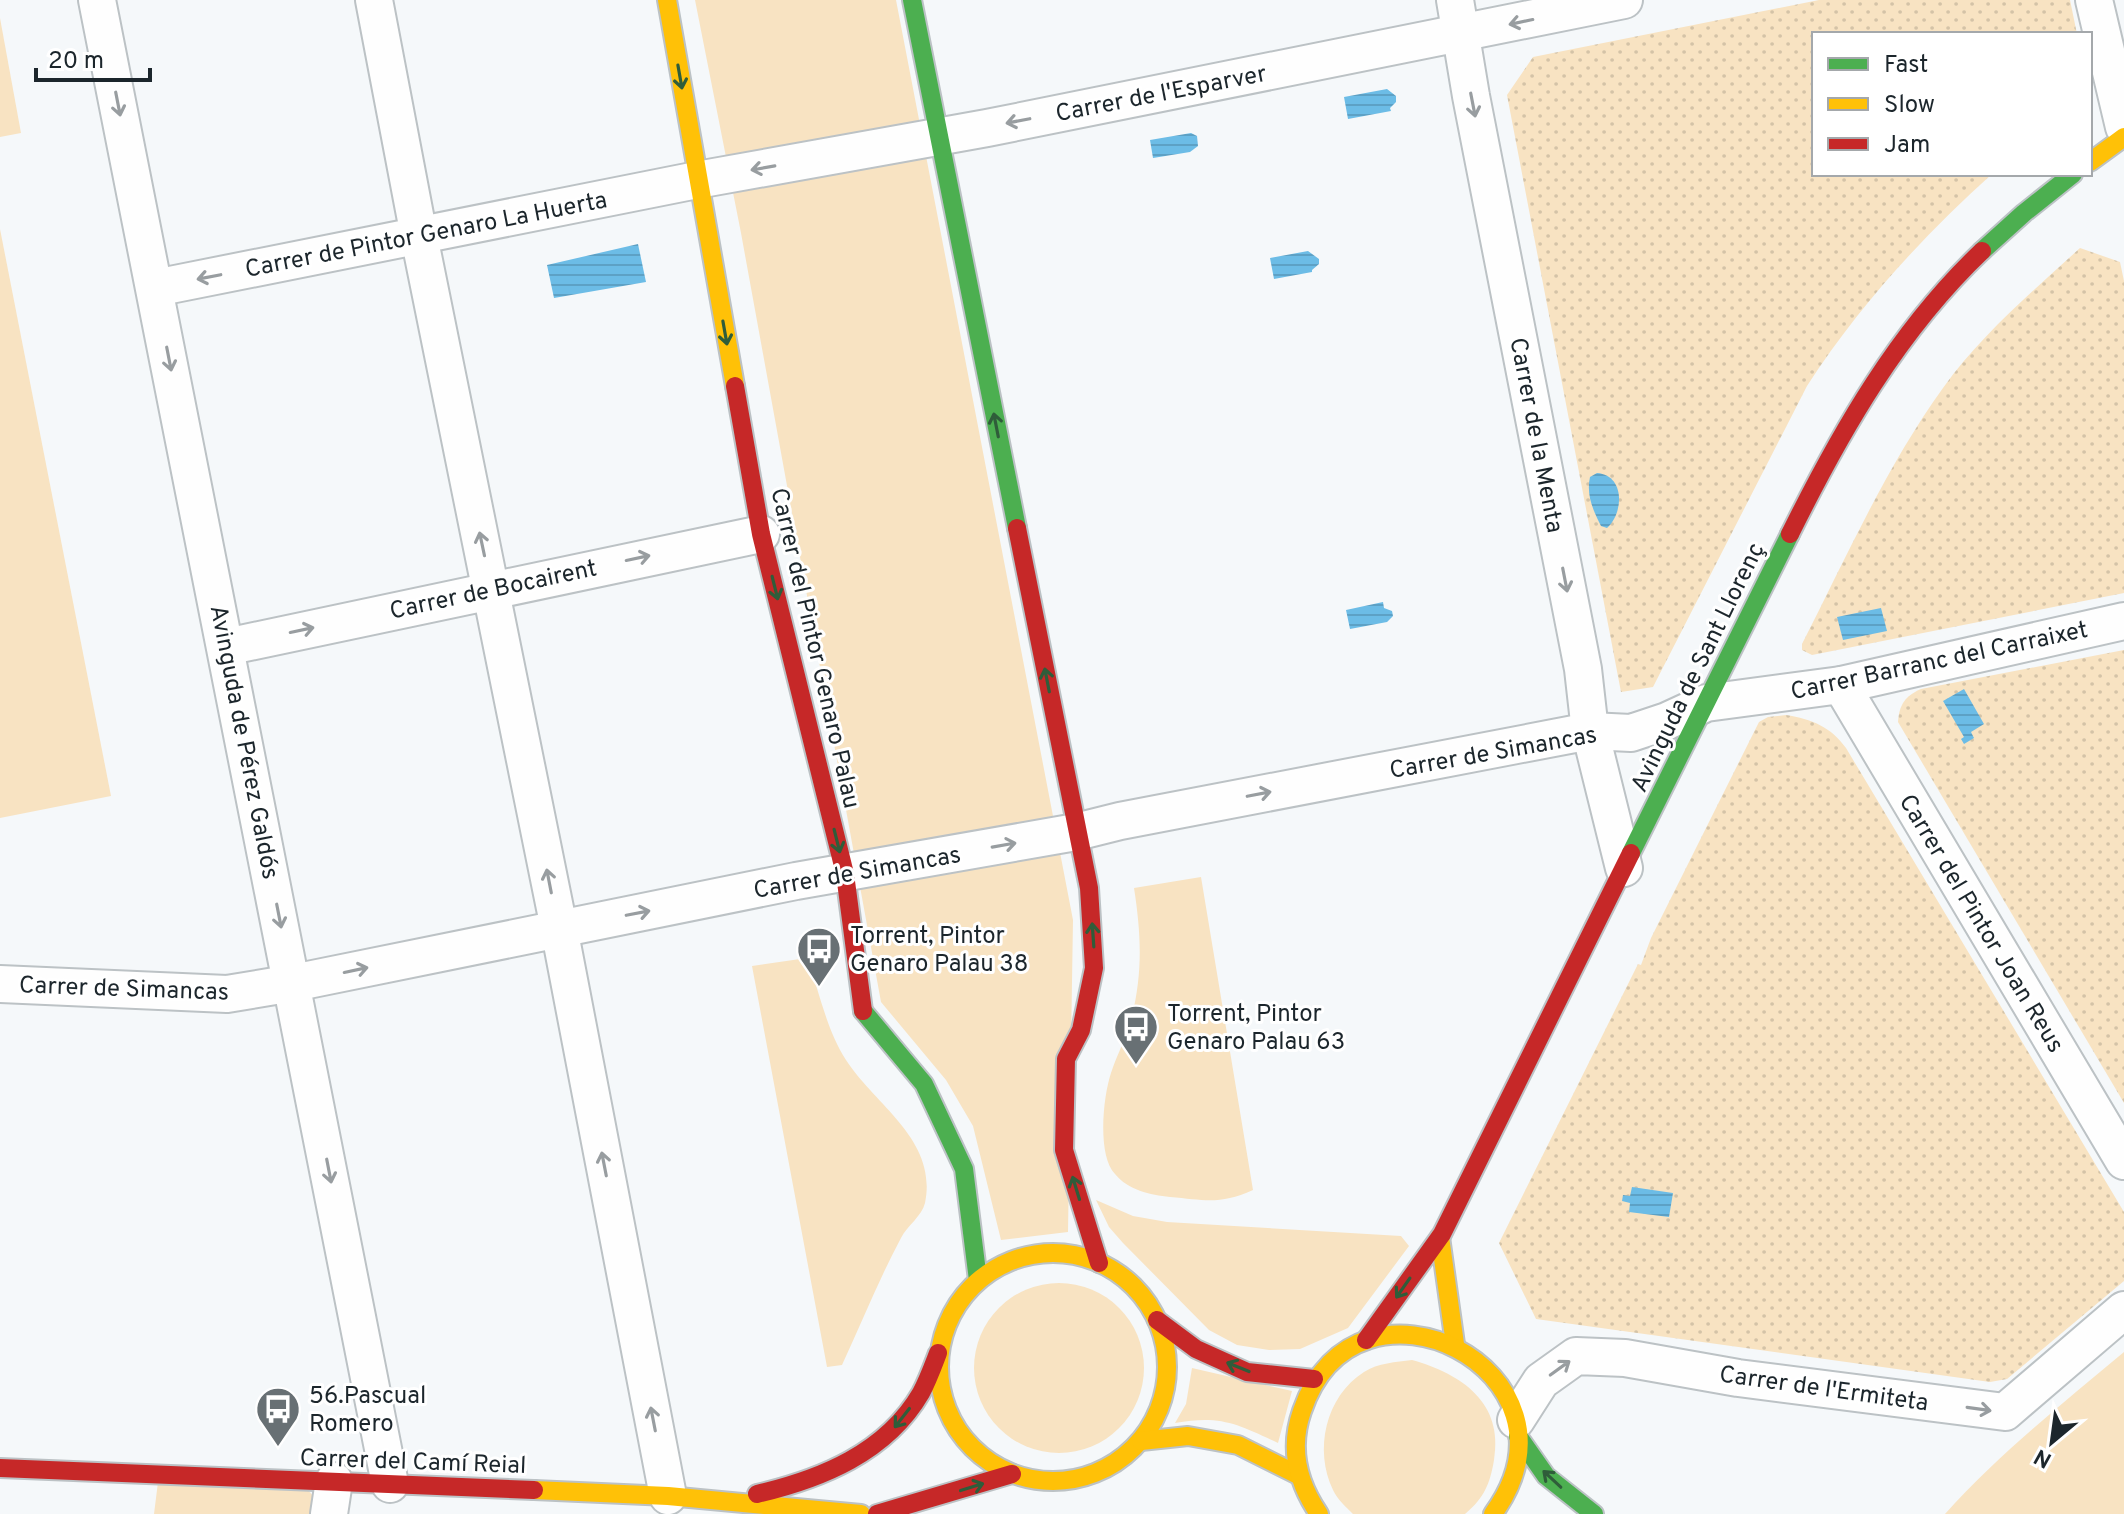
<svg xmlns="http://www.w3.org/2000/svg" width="2124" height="1514" font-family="Overpass,sans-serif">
	<defs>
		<pattern id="grass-dots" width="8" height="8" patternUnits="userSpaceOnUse" patternTransform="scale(2)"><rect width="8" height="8" fill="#f8e3c2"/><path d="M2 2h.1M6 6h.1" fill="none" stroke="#d4c3a7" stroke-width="1.8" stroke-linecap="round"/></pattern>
		<pattern id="water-rules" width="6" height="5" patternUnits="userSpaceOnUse" patternTransform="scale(2)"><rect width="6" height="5" fill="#6cbce6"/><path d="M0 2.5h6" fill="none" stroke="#5da1c5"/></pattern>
	</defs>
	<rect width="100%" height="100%" fill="#f5f8fa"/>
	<g fill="url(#grass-dots)">
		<path d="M1819 0H2070L2077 34H1814V174H1992C1922 237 1858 307 1807 386L1653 687 1621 692 1507 95 1533 57Z"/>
		<path d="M2080 248 2120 262 2124 281V593L1812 655 1802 650V644C1846 558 1886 467 1943 388 1981 335 2032 292 2080 248Z"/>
		<path d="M2124 650V1103L1898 722C1899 705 1905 696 1921 689Z"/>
		<path d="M1786 715C1812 719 1831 727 1846 748L2124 1212V1281L2007 1379 1990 1382 1536 1319 1499 1243 1638 964 1641 965 1651 938 1759 722 1768 717Z"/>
	</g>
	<g fill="#f8e3c2">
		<polygon points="695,0 896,0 1073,920 1068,1232 1001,1240 973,1126 946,1080 881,1002 741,233"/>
		<polygon points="0,18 21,133 0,137"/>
		<polygon points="0,229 111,796 0,818"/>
		<path d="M1201 877 1253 1190C1220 1205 1205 1200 1170 1197 1150 1195 1128 1190 1115 1174 1097 1155 1103 1097 1111 1073 1117 1054 1128 1035 1132 1016 1143 971 1141 933 1134 888Z"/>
		<path d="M807 958C820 993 826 1029 846 1060 875 1105 938 1140 925 1203 922 1216 907 1226 901 1238 879 1279 862 1322 842 1365L827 1367 752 966Z"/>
		<polygon points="1096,1200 1133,1216 1167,1222 1401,1236 1409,1246 1348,1328 1300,1349 1269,1350 1237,1345 1209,1330 1123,1243 1109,1227"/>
		<circle cx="1059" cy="1368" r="85"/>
		<path d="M2124 1352V1514H1945C1999 1454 2062 1404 2124 1352Z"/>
		<path d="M1412 1360C1462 1374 1504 1403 1494 1460 1490 1484 1484 1498 1465 1514H1353C1346 1507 1337 1499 1333 1490 1314 1450 1325 1397 1364 1372 1378 1363 1396 1362 1412 1360Z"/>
		<path d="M1192 1368 1292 1391 1278 1443C1237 1424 1221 1415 1175 1423L1186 1404Z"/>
		<polygon points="159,1474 300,1481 329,1514 154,1514"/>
	</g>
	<g fill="url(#water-rules)">
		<polygon points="1387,89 1396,96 1396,102 1390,108 1391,111 1348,119 1344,97"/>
		<polygon points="1191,133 1197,136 1198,146 1190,152 1153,158 1150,140"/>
		<polygon points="638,244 646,282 554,298 547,265"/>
		<polygon points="1308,251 1319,259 1319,264 1312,270 1312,272 1274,279 1270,258"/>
		<path d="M1597 473C1625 475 1624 513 1607 528L1601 526C1593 510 1586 495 1590 477Z"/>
		<polygon points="1383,602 1384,608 1392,611 1393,616 1387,622 1350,629 1346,610"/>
		<polygon points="1881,608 1887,631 1843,640 1837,617"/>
		<polygon points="1964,689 1984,724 1971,732 1974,738 1964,744 1961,739 1964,737 1943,701"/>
		<polygon points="1632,1187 1673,1193 1669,1217 1629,1212 1630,1203 1622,1201 1623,1195 1630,1196"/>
	</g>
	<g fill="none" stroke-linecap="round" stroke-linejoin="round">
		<g stroke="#bcc2c5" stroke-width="40">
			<g id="street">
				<polyline points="97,0 390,1484"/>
				<polyline points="374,0 419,236 559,928 668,1496"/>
				<polyline points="1455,0 1471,96 1583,669 1590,731 1624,868"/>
				<polyline points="2094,0 2124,127"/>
				<polyline points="155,288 697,180 987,128 1624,0"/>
				<polyline points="226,647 761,534"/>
				<polyline points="1841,685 2124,1161"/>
				<polyline points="0,984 227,994 293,983 796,881 1076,832 1120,821 1590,731 1631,733 1667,721 1706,703 1841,685 2124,621"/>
				<polyline points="1516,1420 1541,1381 1576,1356 1625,1358 1738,1378 2005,1412 2124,1310"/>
				<polyline points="329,1514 334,1481"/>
			</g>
		</g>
		<g stroke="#bcc2c5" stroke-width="22">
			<g id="fast">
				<polyline points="912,0 1017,528"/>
				<polyline points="1982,251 2024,213 2073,174"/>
				<polyline points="1631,853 1790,534"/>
				<polyline points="863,1011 924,1084 964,1169 978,1280"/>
				<polyline points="1518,1436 1546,1476 1594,1514"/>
			</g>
		</g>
		<g stroke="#bcc2c5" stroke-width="22">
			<g id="slow">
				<polyline points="667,0 735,386"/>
				<polyline points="2090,162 2124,137"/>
				<polyline points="1440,1237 1455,1344"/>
				<circle cx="1053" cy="1367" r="114"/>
				<polyline points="1141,1441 1188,1436 1238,1445 1298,1475"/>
				<polyline points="534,1490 668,1496 861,1514"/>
				<path d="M1319 1514C1297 1482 1289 1448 1302 1411 1356 1250 1597 1372 1493 1514"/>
			</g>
		</g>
		<g stroke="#bcc2c5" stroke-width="22">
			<g id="jam">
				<polyline points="735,386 761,534 845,874 863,1011"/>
				<polyline points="1017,528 1089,888 1094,968 1081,1030 1066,1059 1064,1150 1099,1263"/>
				<path d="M1790 534C1841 431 1898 331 1982 251"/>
				<polyline points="1157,1320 1196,1349 1247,1372 1314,1379"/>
				<polyline points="1366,1340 1442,1234 1631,853"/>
				<polyline points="0,1468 534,1490"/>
				<path d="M757 1494C821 1479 886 1453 921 1393 928 1380 933 1366 938 1353"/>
				<polyline points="877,1514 1012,1474"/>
			</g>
		</g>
		<use href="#street" stroke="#fefefe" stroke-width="36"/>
		<use href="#fast" stroke="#4caf50" stroke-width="18"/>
		<use href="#slow" stroke="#ffc107" stroke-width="18"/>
		<use href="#jam" stroke="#c62828" stroke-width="18"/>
	</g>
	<defs><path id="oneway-shaft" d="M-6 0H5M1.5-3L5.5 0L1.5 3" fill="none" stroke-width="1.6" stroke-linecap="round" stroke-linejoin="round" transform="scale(2)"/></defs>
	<g stroke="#989da0">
		<use href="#oneway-shaft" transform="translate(1521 22) rotate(168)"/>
		<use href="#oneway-shaft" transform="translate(118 104) rotate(79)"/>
		<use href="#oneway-shaft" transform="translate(1473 105) rotate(79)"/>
		<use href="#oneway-shaft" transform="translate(1018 121) rotate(169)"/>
		<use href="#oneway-shaft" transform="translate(763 168) rotate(170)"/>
		<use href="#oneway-shaft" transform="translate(209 277) rotate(169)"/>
		<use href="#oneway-shaft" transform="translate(169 359) rotate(79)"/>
		<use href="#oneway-shaft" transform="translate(482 544) rotate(-102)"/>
		<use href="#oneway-shaft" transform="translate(638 558) rotate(-12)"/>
		<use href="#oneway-shaft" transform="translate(1565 580) rotate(79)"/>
		<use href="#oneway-shaft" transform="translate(302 630) rotate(-12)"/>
		<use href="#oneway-shaft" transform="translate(1259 794) rotate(-11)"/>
		<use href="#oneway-shaft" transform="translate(1004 845) rotate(-10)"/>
		<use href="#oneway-shaft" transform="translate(549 881) rotate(-101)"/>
		<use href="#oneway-shaft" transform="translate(638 913) rotate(-11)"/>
		<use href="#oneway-shaft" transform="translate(279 916) rotate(79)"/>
		<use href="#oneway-shaft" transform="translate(356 970) rotate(-12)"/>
		<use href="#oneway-shaft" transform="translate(604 1164) rotate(-101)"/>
		<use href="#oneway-shaft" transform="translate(329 1171) rotate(79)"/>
		<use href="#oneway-shaft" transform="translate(1560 1368) rotate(-36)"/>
		<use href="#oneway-shaft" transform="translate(1979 1409) rotate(8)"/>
		<use href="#oneway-shaft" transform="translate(653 1419) rotate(-101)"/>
	</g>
	<g stroke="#2f5d3a">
		<use href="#oneway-shaft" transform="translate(680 77) rotate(80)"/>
		<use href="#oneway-shaft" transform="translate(725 333) rotate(80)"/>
		<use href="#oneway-shaft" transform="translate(996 425) rotate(-101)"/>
		<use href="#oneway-shaft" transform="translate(775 588) rotate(76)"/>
		<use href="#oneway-shaft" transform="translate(1047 680) rotate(-101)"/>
		<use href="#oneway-shaft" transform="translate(837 841) rotate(76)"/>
		<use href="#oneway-shaft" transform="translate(1093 935) rotate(-94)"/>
		<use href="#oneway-shaft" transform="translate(1076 1188) rotate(-107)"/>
		<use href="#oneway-shaft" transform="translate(1403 1288) rotate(125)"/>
		<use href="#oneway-shaft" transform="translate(1238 1367) rotate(-158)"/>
		<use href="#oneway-shaft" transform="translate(902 1418) rotate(128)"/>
		<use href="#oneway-shaft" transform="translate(1552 1479) rotate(-137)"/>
		<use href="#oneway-shaft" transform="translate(972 1487) rotate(-17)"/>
	</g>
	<defs>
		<g id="bus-pin" transform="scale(2.3)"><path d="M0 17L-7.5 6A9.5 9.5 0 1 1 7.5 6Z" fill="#687074" stroke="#fff"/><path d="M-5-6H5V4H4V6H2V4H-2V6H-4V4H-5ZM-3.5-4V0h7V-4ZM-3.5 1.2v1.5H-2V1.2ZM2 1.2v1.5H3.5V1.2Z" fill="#fff"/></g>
	</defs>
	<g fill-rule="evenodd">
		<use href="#bus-pin" x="819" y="949"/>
		<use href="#bus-pin" x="1136" y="1027"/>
		<use href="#bus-pin" x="278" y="1409"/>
	</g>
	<g text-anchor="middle" stroke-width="6" stroke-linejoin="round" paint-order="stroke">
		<g font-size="24" fill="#1c262c" stroke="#fff">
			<text transform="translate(1161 93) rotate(-11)" y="8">Carrer de l'Esparver</text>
			<text transform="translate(426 234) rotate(-11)" y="8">Carrer de Pintor Genaro La Huerta</text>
			<text transform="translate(1537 435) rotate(79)" y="8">Carrer de la Menta</text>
			<text transform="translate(493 589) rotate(-12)" y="8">Carrer de Bocairent</text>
			<text transform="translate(816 648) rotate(77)" y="8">Carrer del Pintor Genaro Palau</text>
			<text transform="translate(1939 660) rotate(-12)" y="8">Carrer Barranc del Carraixet</text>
			<text transform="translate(1697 667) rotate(-64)" y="8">Avinguda de Sant Llorenç</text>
			<text transform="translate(245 742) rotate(79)" y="8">Avinguda de Pérez Galdós</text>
			<text transform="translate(1493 752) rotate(-10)" y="8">Carrer de Simancas</text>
			<text transform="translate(857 872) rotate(-10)" y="8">Carrer de Simancas</text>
			<text transform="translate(1982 923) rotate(59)" y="8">Carrer del Pintor Joan Reus</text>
			<text transform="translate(124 988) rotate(2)" y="8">Carrer de Simancas</text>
			<text transform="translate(1824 1388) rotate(8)" y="8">Carrer de l'Ermiteta</text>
			<text transform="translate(413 1461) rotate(2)" y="8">Carrer del Camí Reial</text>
		</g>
		<g font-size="24" fill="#1c262c" stroke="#fff" text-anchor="start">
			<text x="850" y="943">Torrent, Pintor<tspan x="850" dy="28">Genaro Palau 38</tspan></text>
			<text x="1167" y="1021">Torrent, Pintor<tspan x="1167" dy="28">Genaro Palau 63</tspan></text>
			<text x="309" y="1403">56.Pascual<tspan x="309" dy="28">Romero</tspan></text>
		</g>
	</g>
	<rect x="1812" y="32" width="280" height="144" fill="#ffffff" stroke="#a4a8ab" stroke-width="2"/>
	<rect x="1828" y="58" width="40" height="12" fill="#4caf50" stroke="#a4a8ab" stroke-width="2"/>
	<text x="1884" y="72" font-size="24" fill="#1c262c">Fast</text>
	<rect x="1828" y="98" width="40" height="12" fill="#ffc107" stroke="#a4a8ab" stroke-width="2"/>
	<text x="1884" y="112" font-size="24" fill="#1c262c">Slow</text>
	<rect x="1828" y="138" width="40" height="12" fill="#c62828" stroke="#a4a8ab" stroke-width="2"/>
	<text x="1884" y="152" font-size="24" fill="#1c262c">Jam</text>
	<g transform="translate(2052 1442) rotate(209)" stroke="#ffffff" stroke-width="6" paint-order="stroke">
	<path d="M0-6L14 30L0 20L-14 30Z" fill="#1c262c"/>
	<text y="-12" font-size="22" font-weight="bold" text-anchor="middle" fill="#1c262c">N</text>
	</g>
	<path d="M36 68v12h114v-12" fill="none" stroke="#1c262c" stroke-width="4"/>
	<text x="48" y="68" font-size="24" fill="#1c262c" stroke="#ffffff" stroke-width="6" paint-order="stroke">20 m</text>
</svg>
